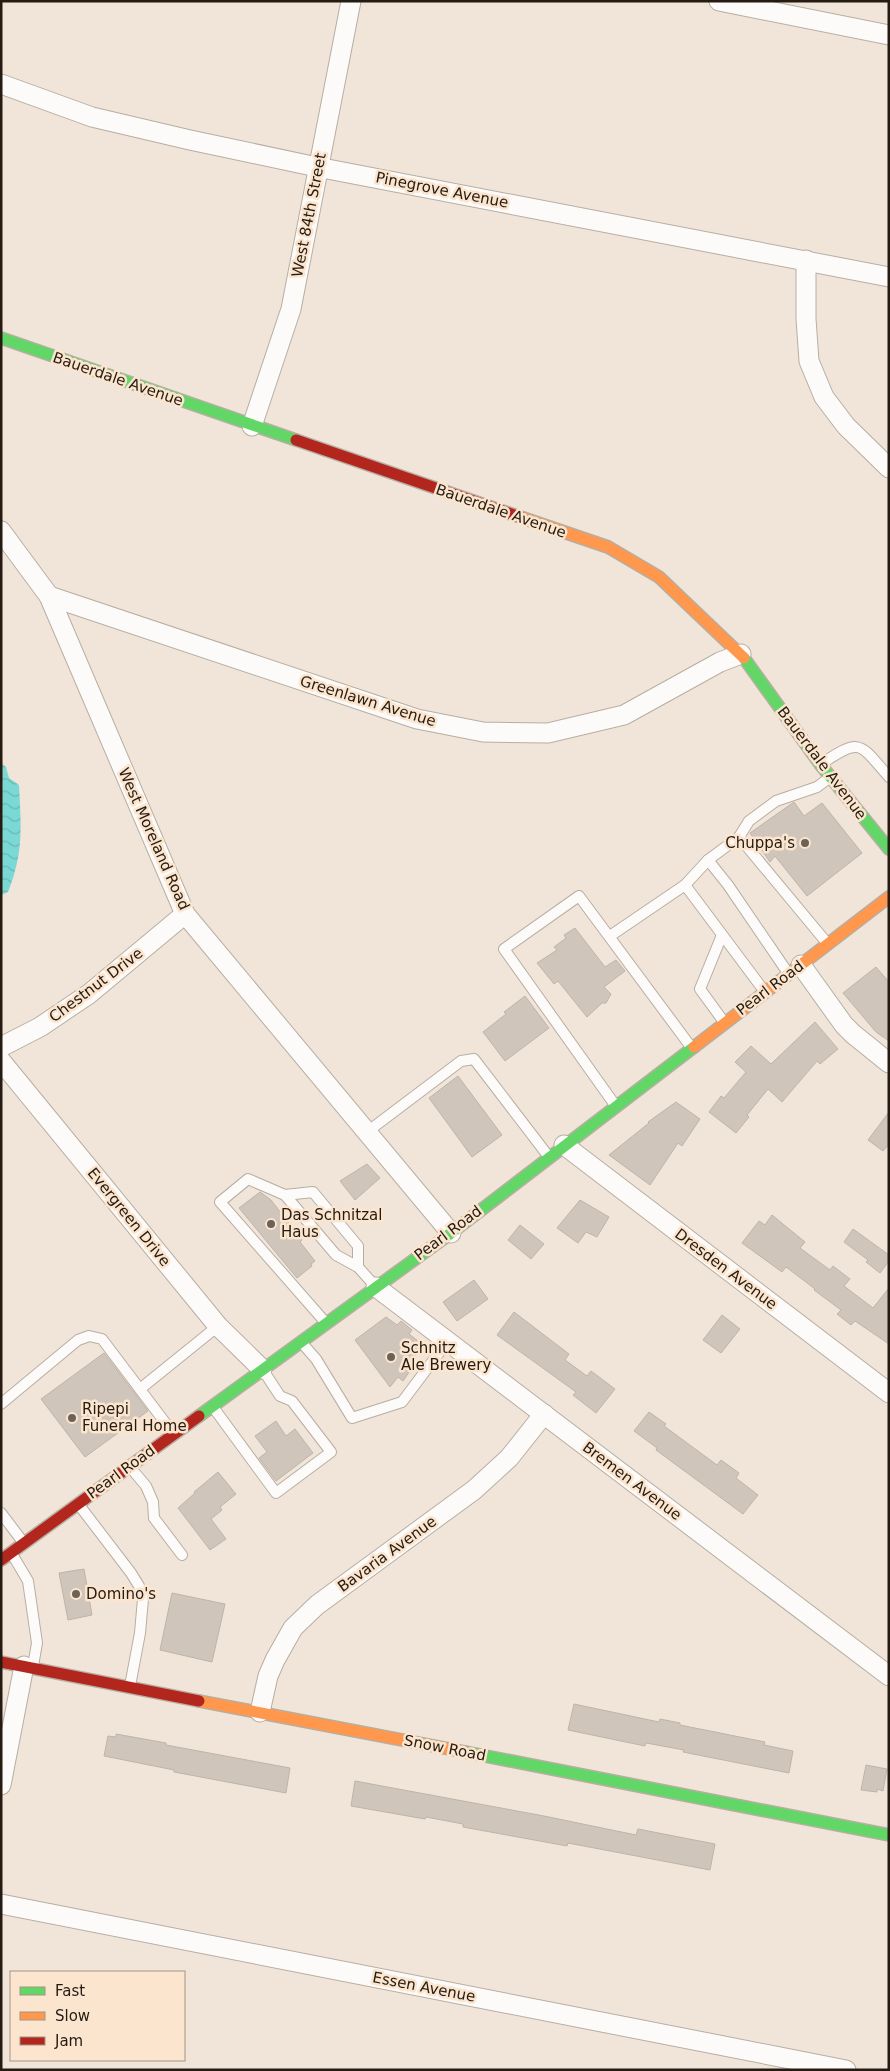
<svg xmlns="http://www.w3.org/2000/svg" width="890" height="2071" font-family="'DejaVu Sans',sans-serif">
	<defs>
		<pattern id="water-waves" width="16" height="10" patternUnits="userSpaceOnUse" patternTransform="scale(1.25)"><rect width="16" height="10" fill="#7ad8d5"/><path d="M0 5q4-4 8 0t8 0" fill="none" stroke="#69b9b6"/></pattern>
	</defs>
	<rect width="100%" height="100%" fill="#f0e5d8"/>
	<path fill="url(#water-waves)" d="M1 763 6 767 9 778 19 785C21 827 24 852 8 892L1 895Z"/>
	<g fill="#cfc5ba" stroke="#beb4aa">
		<polygon points="794,802 804,816 822,803 862,853 807,896 775,856 770,862 750,833"/>
		<polygon points="575,928 605,967 616,960 625,971 604,987 611,994 606,1003 602,1003 587,1017 558,981 554,984 537,963 557,950 554,947 566,938 564,935"/>
		<polygon points="876,967 889,982 889,1041 876,1032 843,993"/>
		<polygon points="525,996 549,1028 505,1061 483,1032 506,1014 504,1012"/>
		<polygon points="815,1022 838,1049 820,1064 817,1061 782,1102 768,1089 747,1115 749,1117 736,1133 709,1112 721,1096 724,1098 746,1072 735,1062 751,1046 771,1064"/>
		<polygon points="458,1076 502,1135 472,1157 429,1098"/>
		<polygon points="676,1102 700,1119 682,1146 678,1143 650,1185 609,1155 649,1123 648,1122"/>
		<polygon points="889,1112 889,1144 883,1151 868,1140"/>
		<polygon points="367,1164 380,1178 355,1200 340,1181"/>
		<polygon points="260,1192 271,1200 302,1240 300,1242 315,1261 311,1264 312,1266 297,1278 239,1208"/>
		<polygon points="580,1200 609,1217 597,1237 586,1232 578,1243 557,1228"/>
		<polygon points="772,1215 805,1242 800,1248 830,1270 833,1266 850,1279 844,1286 873,1308 889,1288 889,1344 855,1321 851,1325 837,1314 841,1310 814,1290 815,1289 786,1267 782,1272 742,1243 759,1221 765,1225"/>
		<polygon points="520,1225 544,1244 531,1259 508,1240"/>
		<polygon points="853,1229 889,1255 889,1261 880,1273 866,1262 868,1260 844,1242"/>
		<polygon points="474,1280 488,1299 457,1321 443,1302"/>
		<polygon points="514,1312 569,1354 565,1360 587,1376 591,1371 615,1389 596,1413 573,1395 576,1392 497,1335"/>
		<polygon points="722,1315 740,1329 721,1353 703,1340"/>
		<polygon points="386,1317 397,1325 401,1321 412,1330 409,1334 423,1345 406,1368 410,1371 403,1381 398,1377 390,1387 355,1340"/>
		<polygon points="104,1353 148,1411 85,1457 41,1399"/>
		<polygon points="649,1412 666,1424 664,1426 717,1465 721,1460 739,1473 736,1478 758,1495 743,1514 656,1450 657,1448 634,1431"/>
		<polygon points="276,1421 286,1436 295,1429 313,1453 276,1481 259,1458 267,1452 255,1436"/>
		<polygon points="218,1472 236,1494 220,1507 222,1510 211,1519 226,1539 210,1550 178,1508 195,1493 194,1492"/>
		<polygon points="84,1569 92,1615 68,1620 59,1573"/>
		<polygon points="172,1593 225,1604 212,1662 160,1650"/>
		<polygon points="574,1704 659,1722 660,1719 680,1723 680,1725 765,1742 764,1745 793,1751 789,1773 683,1752 684,1750 646,1743 645,1746 568,1730"/>
		<polygon points="116,1734 166,1743 166,1745 290,1768 286,1793 174,1772 174,1770 104,1756 108,1736 116,1737"/>
		<polygon points="866,1765 887,1769 883,1791 877,1789 877,1792 861,1790"/>
		<polygon points="355,1781 544,1816 636,1835 638,1829 715,1844 710,1870 568,1843 567,1846 463,1827 463,1824 426,1817 425,1819 351,1806"/>
	</g>
	<g fill="none" stroke-linecap="round" stroke-linejoin="round">
		<g stroke="#b7aea3" stroke-width="12">
			<g id="lane">
				<path d="M821 764C862 737 859 743 889 777"/>
				<polyline points="739,837 827,943"/>
				<polyline points="708,860 728,885 788,973"/>
				<polyline points="685,885 765,992"/>
				<polyline points="722,935 700,989 724,1022"/>
				<polyline points="610,936 685,885 708,860 739,837 749,821 776,801 817,787 829,778"/>
				<polyline points="615,1105 504,949 579,896 691,1047"/>
				<polyline points="367,1132 461,1061 474,1059 549,1157"/>
				<polyline points="285,1195 313,1192 358,1246 358,1267"/>
				<polyline points="326,1323 220,1202 248,1179 285,1195 336,1255 358,1267 375,1286"/>
				<polyline points="301,1342 316,1359 352,1418 402,1402 447,1342"/>
				<polyline points="140,1389 218,1326"/>
				<polyline points="1,1404 78,1340 89,1336 102,1339 173,1433"/>
				<polyline points="213,1407 276,1493 331,1452 292,1401 280,1396 263,1370"/>
				<polyline points="130,1467 146,1486 153,1502 154,1518 182,1555"/>
				<polyline points="79,1505 131,1573 139,1586 143,1599 140,1633 130,1686"/>
				<polyline points="1,1513 23,1542"/>
				<polyline points="12,1554 28,1581 37,1643 33,1666"/>
			</g>
		</g>
		<g stroke="#b7aea3" stroke-width="21">
			<g id="street">
				<polyline points="719,1 889,35"/>
				<polyline points="1,84 92,117 190,140 317,167 889,277"/>
				<polyline points="806,260 806,319 809,361 824,397 846,426 889,468"/>
				<polyline points="252,426 291,309 351,1"/>
				<polyline points="1,531 49,596 185,914 451,1233"/>
				<polyline points="49,596 417,719 483,732 548,733 624,715 720,662 741,654"/>
				<polyline points="801,965 844,1025 853,1034 889,1063"/>
				<polyline points="1,1047 40,1027 89,994 185,914"/>
				<polyline points="1,1061 218,1326 262,1369"/>
				<polyline points="564,1145 889,1393"/>
				<polyline points="376,1287 889,1676"/>
				<polyline points="260,1712 268,1676 275,1660 293,1628 317,1605 474,1490 509,1458 544,1414"/>
				<polyline points="1,1785 24,1666"/>
				<polyline points="1,1904 846,2070"/>
			</g>
		</g>
		<g stroke="#b7aea3" stroke-width="14">
			<g id="fast">
				<polyline points="1,338 296,440"/>
				<polyline points="744,658 820,764 889,849"/>
				<polyline points="199,1416 451,1233 694,1047"/>
				<polyline points="465,1752 889,1835"/>
			</g>
		</g>
		<g stroke="#b7aea3" stroke-width="14">
			<g id="slow">
				<polyline points="520,517 608,547 659,577 744,658"/>
				<polyline points="694,1047 889,897"/>
				<polyline points="199,1701 465,1752"/>
			</g>
		</g>
		<g stroke="#b7aea3" stroke-width="14">
			<g id="jam">
				<polyline points="296,440 520,517"/>
				<polyline points="1,1560 199,1416"/>
				<polyline points="1,1662 199,1701"/>
			</g>
		</g>
		<use href="#lane" stroke="#fdfbf9" stroke-width="10"/>
		<use href="#street" stroke="#fdfbf9" stroke-width="19"/>
		<use href="#fast" stroke="#63d668" stroke-width="11"/>
		<use href="#slow" stroke="#ff974d" stroke-width="11"/>
		<use href="#jam" stroke="#b3261e" stroke-width="11"/>
	</g>
	<g fill="#6c6257" stroke="#fbe5ce" stroke-width="2">
		<circle cx="805" cy="843" r="5"/>
		<circle cx="271" cy="1224" r="5"/>
		<circle cx="391" cy="1357" r="5"/>
		<circle cx="72" cy="1418" r="5"/>
		<circle cx="76" cy="1594" r="5"/>
	</g>
	<g text-anchor="middle" stroke-width="5" stroke-linejoin="round" paint-order="stroke">
		<g font-size="15" fill="#251b11" stroke="#fbe5ce">
			<text transform="translate(442 190) rotate(11)" y="5">Pinegrove Avenue</text>
			<text transform="translate(309 215) rotate(-79)" y="5">West 84th Street</text>
			<text transform="translate(118 379) rotate(19)" y="5">Bauerdale Avenue</text>
			<text transform="translate(501 511) rotate(19)" y="5">Bauerdale Avenue</text>
			<text transform="translate(368 701) rotate(17)" y="5">Greenlawn Avenue</text>
			<text transform="translate(822 763) rotate(53)" y="5">Bauerdale Avenue</text>
			<text transform="translate(154 839) rotate(66)" y="5">West Moreland Road</text>
			<text transform="translate(96 985) rotate(-37)" y="5">Chestnut Drive</text>
			<text transform="translate(770 988) rotate(-37)" y="5">Pearl Road</text>
			<text transform="translate(129 1217) rotate(51)" y="5">Evergreen Drive</text>
			<text transform="translate(448 1233) rotate(-37)" y="5">Pearl Road</text>
			<text transform="translate(726 1269) rotate(37)" y="5">Dresden Avenue</text>
			<text transform="translate(121 1472) rotate(-36)" y="5">Pearl Road</text>
			<text transform="translate(632 1481) rotate(37)" y="5">Bremen Avenue</text>
			<text transform="translate(387 1554) rotate(-36)" y="5">Bavaria Avenue</text>
			<text transform="translate(445 1748) rotate(11)" y="5">Snow Road</text>
			<text transform="translate(424 1987) rotate(11)" y="5">Essen Avenue</text>
		</g>
		<g font-size="15" fill="#251b11" stroke="#fbe5ce" text-anchor="start">
			<text x="795" y="848" text-anchor="end">Chuppa's</text>
			<text x="281" y="1220">Das Schnitzal<tspan x="281" dy="17">Haus</tspan></text>
			<text x="401" y="1353">Schnitz<tspan x="401" dy="17">Ale Brewery</tspan></text>
			<text x="82" y="1414">Ripepi<tspan x="82" dy="17">Funeral Home</tspan></text>
			<text x="86" y="1599">Domino's</text>
		</g>
	</g>
	<rect width="890" height="2071" fill="none" stroke="#251b11" stroke-width="5"/>
	<rect x="10" y="1971" width="175" height="90" fill="#fbe5ce" stroke="#a59482"/>
	<rect x="20" y="1987" width="25" height="8" fill="#63d668" stroke="#a59482"/>
	<text x="55" y="1996" font-size="15" fill="#251b11">Fast</text>
	<rect x="20" y="2012" width="25" height="8" fill="#ff974d" stroke="#a59482"/>
	<text x="55" y="2021" font-size="15" fill="#251b11">Slow</text>
	<rect x="20" y="2037" width="25" height="8" fill="#b3261e" stroke="#a59482"/>
	<text x="55" y="2046" font-size="15" fill="#251b11">Jam</text>
</svg>
